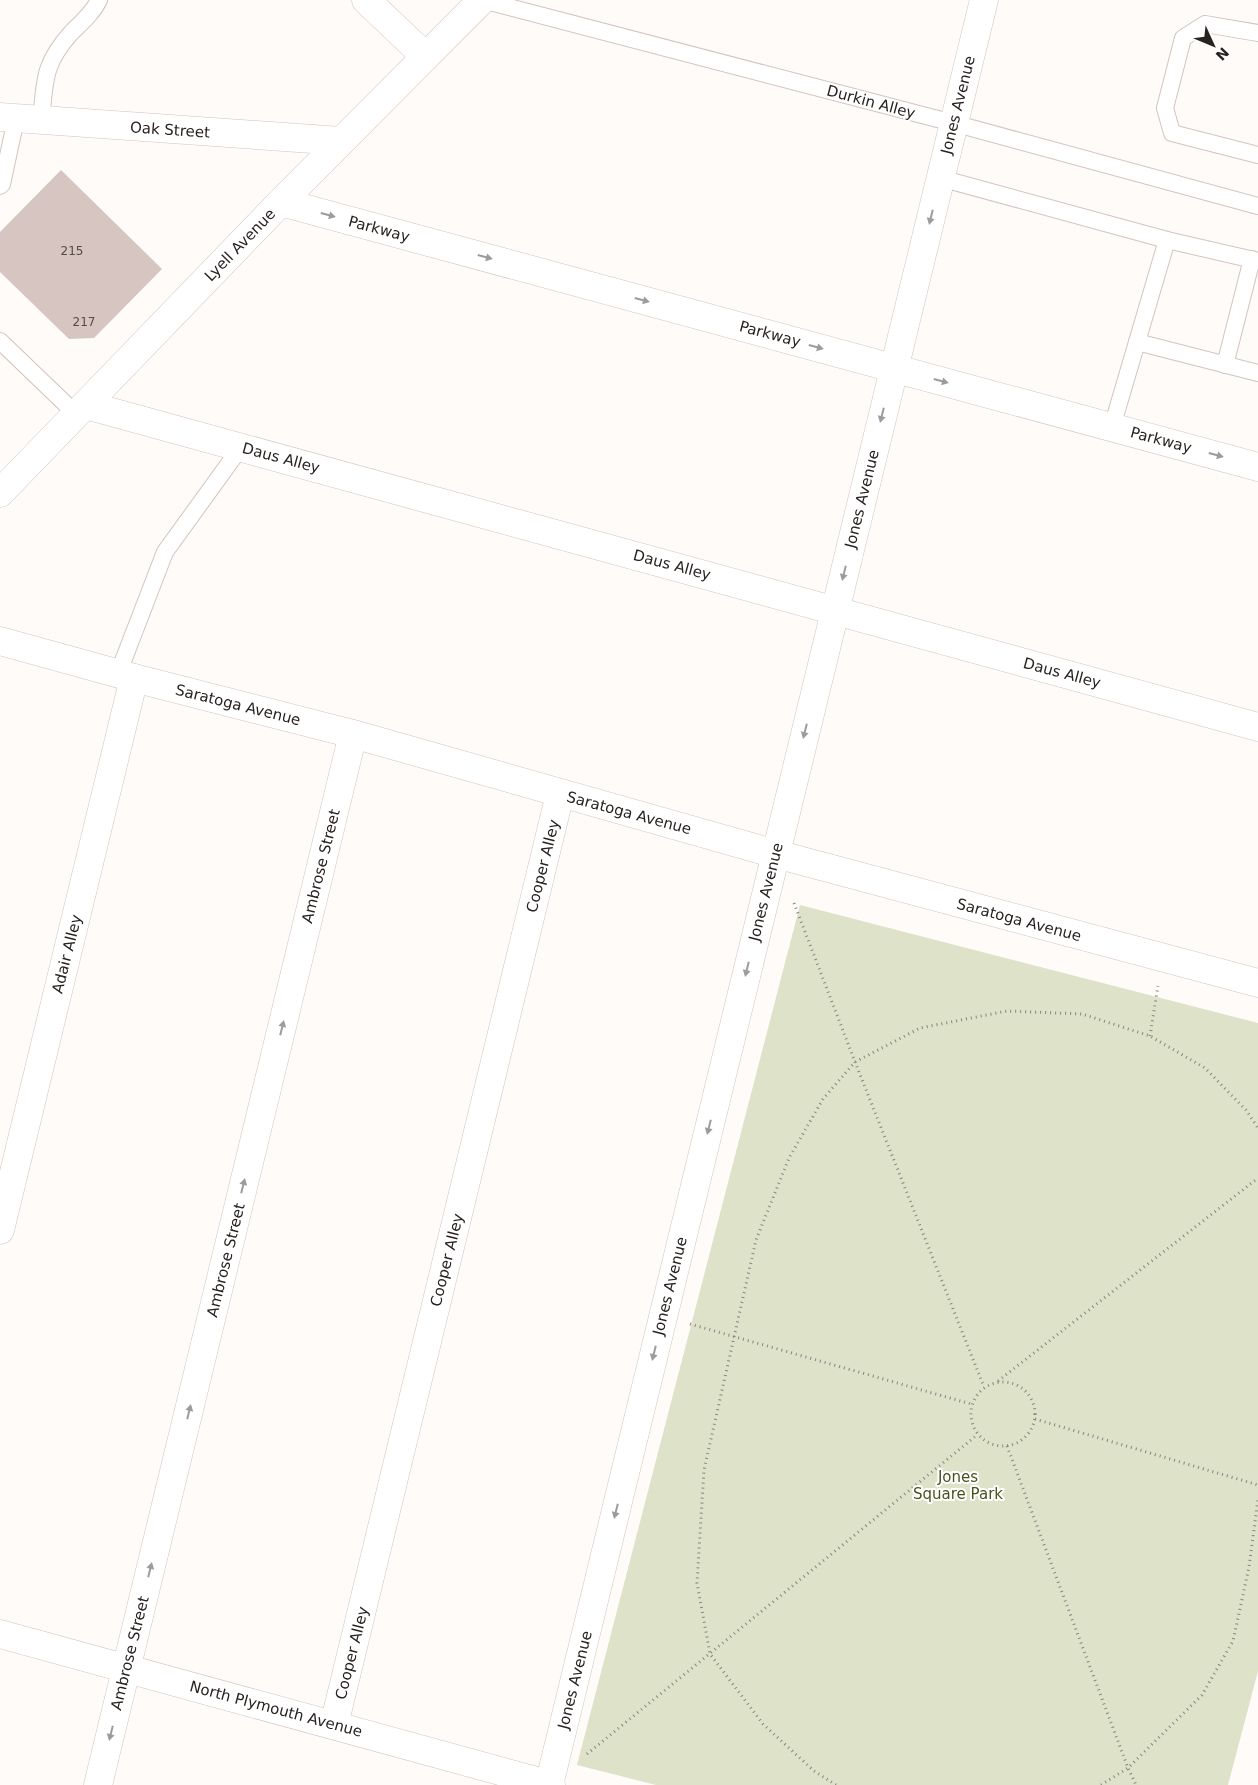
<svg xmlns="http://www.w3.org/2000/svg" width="1258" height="1785" font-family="'DejaVu Sans',sans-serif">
	<rect width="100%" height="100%" fill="#fefbf9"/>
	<polygon fill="#dde2c9" points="800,905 1258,1023 1258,1671 1228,1785 656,1785 577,1765"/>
	<polygon fill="#d6c5c1" points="61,170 162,269 94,338 69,339 0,272 0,232"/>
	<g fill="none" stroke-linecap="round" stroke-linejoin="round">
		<g stroke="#d3c4bd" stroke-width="18">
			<g id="service">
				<polyline points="482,0 953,123 1258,206"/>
				<polyline points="1258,33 1205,24 1183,38 1165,108 1172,133 1258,155"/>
				<path d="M41 121C45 81 43 64 71 33 81 23 93 13 99 0"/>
				<polyline points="940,178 1167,240"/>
				<polyline points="0,186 2,184 16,119"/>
				<polyline points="0,341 76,414"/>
				<polyline points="1137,342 1258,373"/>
				<polyline points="1225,365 1252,259"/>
				<polyline points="1112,427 1167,240 1258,261"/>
				<polyline points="118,674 165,552 241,447"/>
			</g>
		</g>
		<g stroke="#d3c4bd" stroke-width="29">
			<g id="minor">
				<polyline points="366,0 425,56"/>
				<polyline points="0,117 341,141"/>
				<polyline points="281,202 1258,467"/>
				<polyline points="86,405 1258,727"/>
				<polyline points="0,641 134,678 353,734 776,854 1258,983"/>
				<polyline points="0,1230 134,678"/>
				<polyline points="334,1725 560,794"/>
				<polyline points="98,1785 353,734"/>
				<polyline points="549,1785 984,0"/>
			</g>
		</g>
		<g stroke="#d3c4bd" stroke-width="29">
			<polyline id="tertiary" points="0,1634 551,1785"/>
		</g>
		<g stroke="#d3c4bd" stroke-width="29">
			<polyline id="secondary" points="0,493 281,202 482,0"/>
		</g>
		<g stroke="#898583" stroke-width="3" stroke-dasharray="1 4" stroke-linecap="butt">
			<polyline points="794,903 855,1062 984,1387"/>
			<polyline points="1150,1036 1158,986"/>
			<polyline points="690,1324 971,1404"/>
			<polyline points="998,1381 1258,1178"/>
			<circle cx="1003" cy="1414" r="32"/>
			<polyline points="1035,1419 1258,1485"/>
			<polyline points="1007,1446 1128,1768 1136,1785"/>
			<polyline points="587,1754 977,1435"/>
			<polyline points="836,1785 814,1771 763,1724 710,1654 697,1583 704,1470 756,1240 789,1158 823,1099 855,1062 920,1028 1007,1011 1082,1014 1150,1036 1205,1068 1246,1110 1258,1128"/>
			<polyline points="1101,1785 1128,1768 1202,1695 1233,1641 1249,1567 1258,1500"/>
		</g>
		<use href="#service" stroke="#fff" stroke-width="16"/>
		<use href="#minor" stroke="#fff" stroke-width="28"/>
		<use href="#tertiary" stroke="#fff" stroke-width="28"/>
		<use href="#secondary" stroke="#fff" stroke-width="28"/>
	</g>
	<defs><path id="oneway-solid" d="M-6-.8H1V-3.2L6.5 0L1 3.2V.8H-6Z" transform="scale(1.25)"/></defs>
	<g fill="#9e9c9b">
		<use href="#oneway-solid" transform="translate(328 215) rotate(15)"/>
		<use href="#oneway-solid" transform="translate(931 217) rotate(104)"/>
		<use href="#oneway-solid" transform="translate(485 257) rotate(15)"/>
		<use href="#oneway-solid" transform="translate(642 300) rotate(15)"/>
		<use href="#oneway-solid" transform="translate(816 347) rotate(15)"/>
		<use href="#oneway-solid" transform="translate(941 381) rotate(15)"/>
		<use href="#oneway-solid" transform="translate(882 415) rotate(104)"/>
		<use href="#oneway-solid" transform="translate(1216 455) rotate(15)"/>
		<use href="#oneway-solid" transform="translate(844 573) rotate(104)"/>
		<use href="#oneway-solid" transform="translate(805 731) rotate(104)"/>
		<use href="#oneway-solid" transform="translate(747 969) rotate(104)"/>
		<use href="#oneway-solid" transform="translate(282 1028) rotate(-76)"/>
		<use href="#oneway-solid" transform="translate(709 1127) rotate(104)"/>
		<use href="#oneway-solid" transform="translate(243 1186) rotate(-76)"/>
		<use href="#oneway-solid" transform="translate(654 1353) rotate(104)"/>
		<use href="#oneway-solid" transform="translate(189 1412) rotate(-76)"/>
		<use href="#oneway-solid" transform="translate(616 1511) rotate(104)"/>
		<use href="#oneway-solid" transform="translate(150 1570) rotate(-76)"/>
		<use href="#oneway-solid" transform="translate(111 1733) rotate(104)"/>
	</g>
	<g text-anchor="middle" stroke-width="4" stroke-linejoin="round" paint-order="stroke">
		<g font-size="12" fill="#544c48">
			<text x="72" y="255">215</text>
			<text x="84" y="326">217</text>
		</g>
		<g font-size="15" fill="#282320" stroke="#fff">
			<text transform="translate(871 102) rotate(15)" y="5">Durkin Alley</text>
			<text transform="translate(958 105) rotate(-76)" y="5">Jones Avenue</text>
			<text transform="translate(170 130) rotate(4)" y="5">Oak Street</text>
			<text transform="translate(379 229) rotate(15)" y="5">Parkway</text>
			<text transform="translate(240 245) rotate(-46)" y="5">Lyell Avenue</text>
			<text transform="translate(770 334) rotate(15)" y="5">Parkway</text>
			<text transform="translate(1161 440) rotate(15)" y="5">Parkway</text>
			<text transform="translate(281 458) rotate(15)" y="5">Daus Alley</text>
			<text transform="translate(862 499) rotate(-76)" y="5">Jones Avenue</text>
			<text transform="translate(672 565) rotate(15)" y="5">Daus Alley</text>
			<text transform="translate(1062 673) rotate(15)" y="5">Daus Alley</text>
			<text transform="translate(238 705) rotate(14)" y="5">Saratoga Avenue</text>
			<text transform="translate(629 813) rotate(15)" y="5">Saratoga Avenue</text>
			<text transform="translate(321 866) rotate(-76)" y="5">Ambrose Street</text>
			<text transform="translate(543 866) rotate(-76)" y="5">Cooper Alley</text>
			<text transform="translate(766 892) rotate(-76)" y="5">Jones Avenue</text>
			<text transform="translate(1019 920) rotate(15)" y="5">Saratoga Avenue</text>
			<text transform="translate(67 954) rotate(-76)" y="5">Adair Alley</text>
			<text transform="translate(226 1260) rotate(-76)" y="5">Ambrose Street</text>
			<text transform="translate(447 1260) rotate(-76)" y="5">Cooper Alley</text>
			<text transform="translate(670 1286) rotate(-76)" y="5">Jones Avenue</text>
			<text transform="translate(130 1653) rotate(-76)" y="5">Ambrose Street</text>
			<text transform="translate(352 1653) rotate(-76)" y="5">Cooper Alley</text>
			<text transform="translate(575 1680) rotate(-76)" y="5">Jones Avenue</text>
			<text transform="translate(276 1709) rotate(15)" y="5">North Plymouth Avenue</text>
		</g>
		<g font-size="15" fill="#4b511c" stroke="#fff">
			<text x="958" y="1482">Jones<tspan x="958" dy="17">Square Park</tspan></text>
		</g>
	</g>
	<g transform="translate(1213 45) rotate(134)" stroke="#ffffff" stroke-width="4" paint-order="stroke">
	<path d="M0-4L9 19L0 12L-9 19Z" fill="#282320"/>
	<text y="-8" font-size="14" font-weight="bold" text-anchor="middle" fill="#282320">N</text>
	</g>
</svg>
